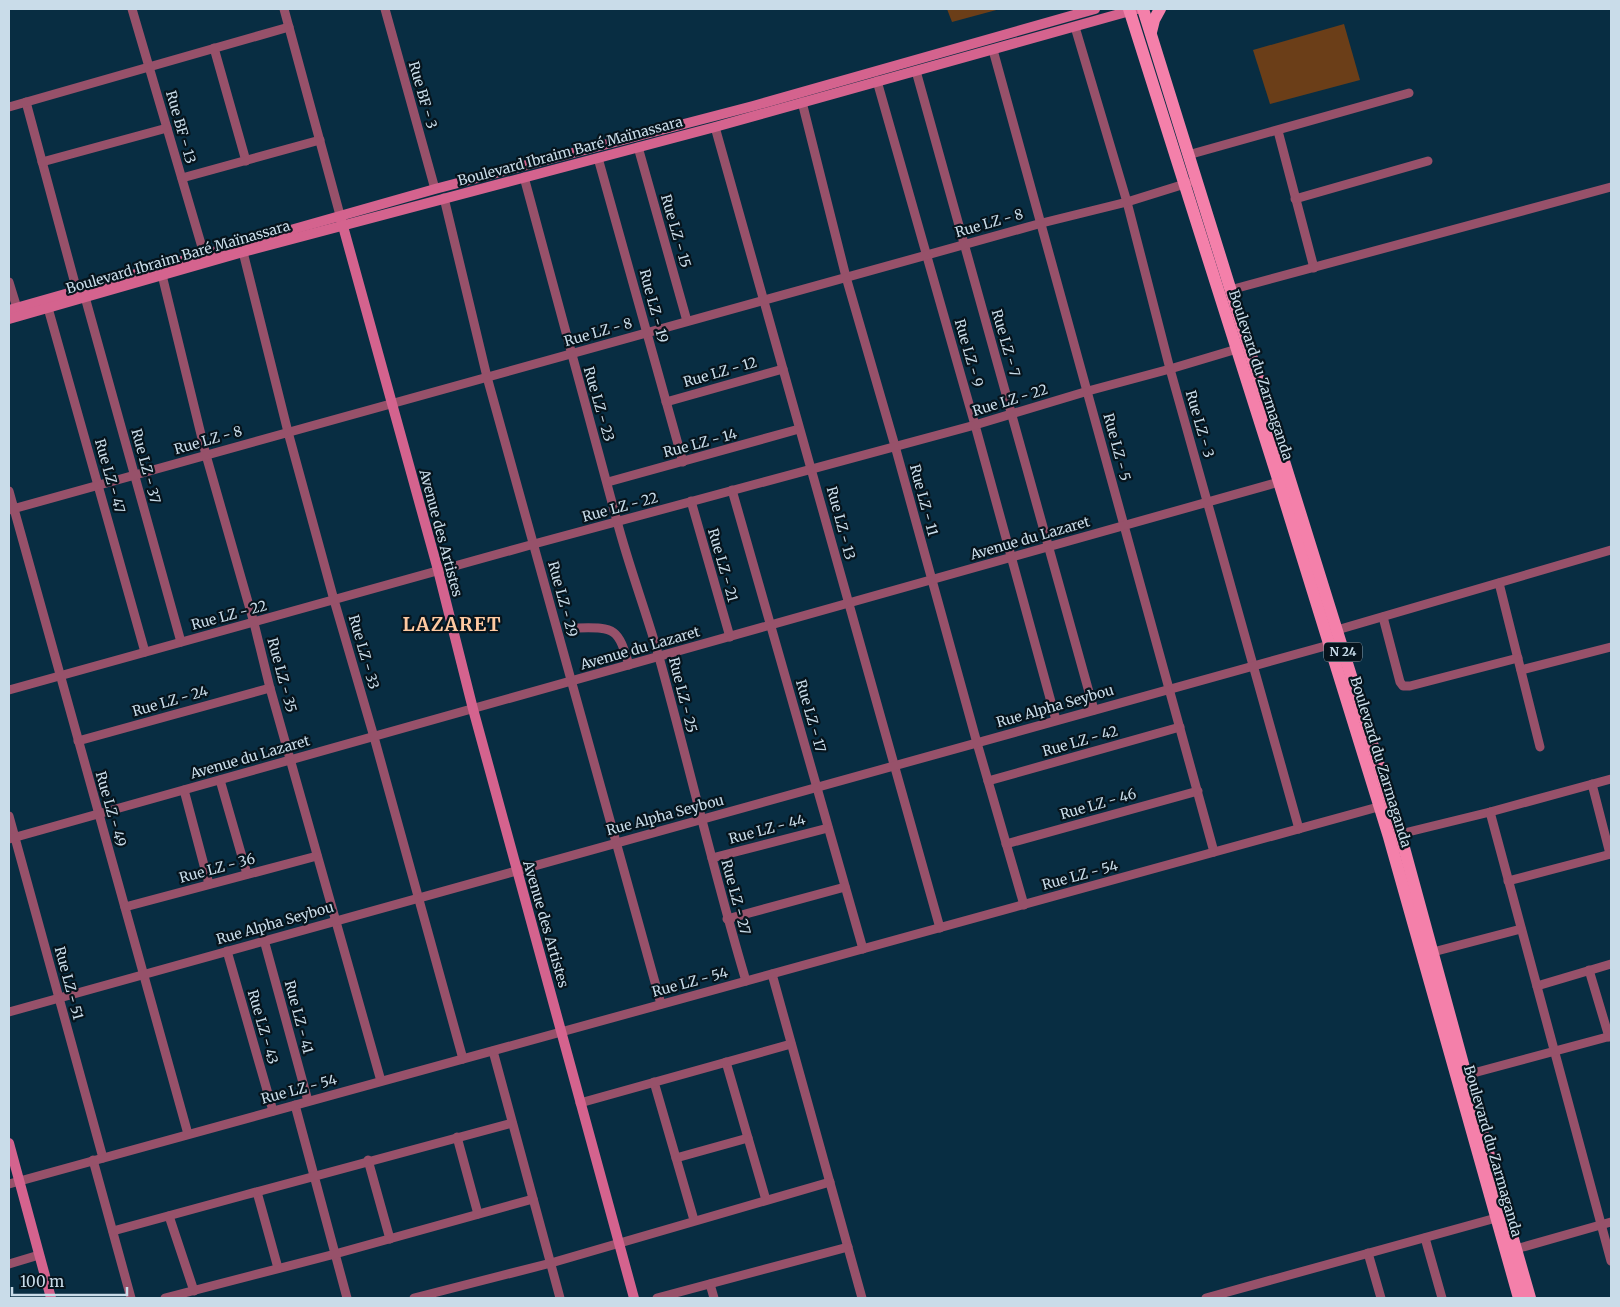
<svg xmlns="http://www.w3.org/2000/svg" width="1620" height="1307" font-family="Merriweather,serif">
	<rect width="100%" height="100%" fill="#082d42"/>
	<g fill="#6b3e18">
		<polygon points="947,9 1000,9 952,22"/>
		<polygon points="1344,24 1360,80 1270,104 1253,50"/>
	</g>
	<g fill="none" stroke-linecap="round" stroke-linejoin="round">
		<g stroke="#97516a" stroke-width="9">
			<polyline points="132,9 204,254"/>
			<polyline points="284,9 340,215"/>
			<polyline points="385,9 435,189"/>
			<polyline points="1075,27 1127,202 1170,369 1299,829"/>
			<polyline points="214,48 246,161"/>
			<polyline points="993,50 1214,852"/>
			<polyline points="916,71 1094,710"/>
			<polyline points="877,81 975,425 1056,720"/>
			<polyline points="26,102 77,291"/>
			<polyline points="802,102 846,277 895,446 977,743 1024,905"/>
			<polyline points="9,107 289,27"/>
			<polyline points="715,127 940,928"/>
			<polyline points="1278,131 1314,268"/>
			<polyline points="638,147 687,321"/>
			<polyline points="1188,155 1409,93"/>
			<polyline points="598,158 683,462"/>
			<polyline points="42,162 167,128"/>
			<path d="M524 177C554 292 587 406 617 521 629 567 646 611 659 657 689 765 714 874 746 981"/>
			<polyline points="182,178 320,140"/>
			<polyline points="444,198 487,377 661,1004"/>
			<polyline points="1295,199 1428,161"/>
			<polyline points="243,252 288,432 334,600 374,737 463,1059"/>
			<polyline points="162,275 206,455 254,623 270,688 381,1081"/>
			<polyline points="9,282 17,308"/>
			<polyline points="1230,290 1611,187"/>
			<polyline points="85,297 181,642"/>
			<polyline points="48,308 145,652"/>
			<polyline points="666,402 783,369"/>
			<polyline points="608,482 799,429"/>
			<polyline points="732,490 863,949"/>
			<polyline points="9,491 188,1134"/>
			<polyline points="691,501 730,637"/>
			<polyline points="9,510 1042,223 1127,202 1188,183"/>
			<polyline points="1499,583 1540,747"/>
			<polyline points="1383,617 1400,682 1403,686 1410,686 1518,658"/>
			<path d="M578 628C616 627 618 629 629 665"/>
			<polyline points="1337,630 1611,550"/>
			<polyline points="1521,670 1611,647"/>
			<polyline points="9,690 534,544 975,425 1088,391 1170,369 1237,349"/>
			<polyline points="78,741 270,688"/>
			<polyline points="220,780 247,874"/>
			<polyline points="988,781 1180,727"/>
			<polyline points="1592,784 1610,854"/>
			<polyline points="184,790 209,884"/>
			<polyline points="1490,812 1611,1261"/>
			<polyline points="9,816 103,1158"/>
			<polyline points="1396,835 1490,812 1611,779"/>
			<polyline points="9,839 1279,482"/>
			<polyline points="1006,844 1198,791"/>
			<polyline points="712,858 828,828"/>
			<polyline points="1508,881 1611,854"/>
			<polyline points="125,907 317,856"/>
			<polyline points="727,919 845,887"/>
			<polyline points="264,940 308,1101"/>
			<polyline points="227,951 273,1111"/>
			<polyline points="1433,952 1521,929"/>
			<polyline points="1589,970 1609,1037"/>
			<polyline points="772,974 862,1298"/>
			<polyline points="1537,986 1611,964"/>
			<polyline points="9,1012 1329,645"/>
			<polyline points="493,1051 560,1298"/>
			<polyline points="726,1062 766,1200"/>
			<polyline points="1466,1075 1611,1036"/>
			<polyline points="654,1082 694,1220"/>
			<polyline points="580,1103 791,1044"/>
			<polyline points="295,1105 347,1298"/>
			<polyline points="457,1137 478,1214"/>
			<polyline points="676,1158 748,1138"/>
			<polyline points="93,1160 131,1298"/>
			<polyline points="368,1160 390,1239"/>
			<polyline points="9,1184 1378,807"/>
			<polyline points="257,1192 278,1268"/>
			<polyline points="169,1216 194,1291"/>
			<path d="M113 1231C246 1195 378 1158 512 1123"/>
			<polyline points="1425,1238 1442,1298"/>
			<polyline points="1516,1249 1611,1222"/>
			<polyline points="1368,1253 1381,1298"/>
			<polyline points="9,1264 39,1255"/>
			<polyline points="710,1284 714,1298"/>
			<polyline points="165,1298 335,1254 533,1199"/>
			<polyline points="414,1298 551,1263 830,1182"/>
			<polyline points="657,1298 848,1247"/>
			<polyline points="1206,1298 1496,1218"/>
		</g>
		<g stroke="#d4638e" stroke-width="10">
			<polyline points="341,219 438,570 473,709 634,1298"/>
			<polyline points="9,310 435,189 753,106 1095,9"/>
			<polyline points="9,319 243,252 715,127 1137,9"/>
			<polyline points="9,1143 51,1298"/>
		</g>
		<g stroke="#f480aa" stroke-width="12">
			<polyline points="1129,9 1279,482 1389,837 1519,1298"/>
			<polyline points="1143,9 1400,833 1466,1075 1530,1298"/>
			<polyline points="1151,32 1154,20 1160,9"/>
		</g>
	</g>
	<g text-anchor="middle" stroke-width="4.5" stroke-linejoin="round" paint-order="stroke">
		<rect fill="#06141d" stroke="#8ea0ac" stroke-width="1" x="1324" y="642.5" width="38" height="19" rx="4"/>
		<g font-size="12" font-weight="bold" fill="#c9dce9">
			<text x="1343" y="656">N 24</text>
		</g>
		<g font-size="14" fill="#c9dce9" stroke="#06141d">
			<text transform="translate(423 95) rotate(74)" y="5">Rue BF - 3</text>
			<text transform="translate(181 127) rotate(74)" y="5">Rue BF - 13</text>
			<text transform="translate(570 151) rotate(-15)" y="5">Boulevard Ibraim Baré Maïnassara</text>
			<text transform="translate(989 223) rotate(-16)" y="5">Rue LZ - 8</text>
			<text transform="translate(676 231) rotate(74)" y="5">Rue LZ - 15</text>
			<text transform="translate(178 257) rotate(-16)" y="5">Boulevard Ibraim Baré Maïnassara</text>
			<text transform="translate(654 306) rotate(75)" y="5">Rue LZ - 19</text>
			<text transform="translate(598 332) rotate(-16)" y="5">Rue LZ - 8</text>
			<text transform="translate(1006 343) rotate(74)" y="5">Rue LZ - 7</text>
			<text transform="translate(969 353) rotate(74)" y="5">Rue LZ - 9</text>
			<text transform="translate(720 372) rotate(-16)" y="5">Rue LZ - 12</text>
			<text transform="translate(1261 375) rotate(72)" y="5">Boulevard du Zarmaganda</text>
			<text transform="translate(1010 400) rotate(-17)" y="5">Rue LZ - 22</text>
			<text transform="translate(599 404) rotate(74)" y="5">Rue LZ - 23</text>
			<text transform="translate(1200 424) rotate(74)" y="5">Rue LZ - 3</text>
			<text transform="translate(208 440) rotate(-16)" y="5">Rue LZ - 8</text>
			<text transform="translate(700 443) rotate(-15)" y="5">Rue LZ - 14</text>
			<text transform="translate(1117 447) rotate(75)" y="5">Rue LZ - 5</text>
			<text transform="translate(146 466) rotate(75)" y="5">Rue LZ - 37</text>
			<text transform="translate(110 476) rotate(74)" y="5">Rue LZ - 47</text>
			<text transform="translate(924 500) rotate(75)" y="5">Rue LZ - 11</text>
			<text transform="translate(620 507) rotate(-15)" y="5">Rue LZ - 22</text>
			<text transform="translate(841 523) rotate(75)" y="5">Rue LZ - 13</text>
			<text transform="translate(441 533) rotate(75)" y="5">Avenue des Artistes</text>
			<text transform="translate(1030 538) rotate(-16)" y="5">Avenue du Lazaret</text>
			<text transform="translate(723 565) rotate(74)" y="5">Rue LZ - 21</text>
			<text transform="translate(563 599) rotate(75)" y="5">Rue LZ - 29</text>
			<text transform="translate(229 615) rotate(-15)" y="5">Rue LZ - 22</text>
			<text transform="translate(640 648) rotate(-16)" y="5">Avenue du Lazaret</text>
			<text transform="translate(364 652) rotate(74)" y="5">Rue LZ - 33</text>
			<text transform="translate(282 675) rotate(75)" y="5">Rue LZ - 35</text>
			<text transform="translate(683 695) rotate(76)" y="5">Rue LZ - 25</text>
			<text transform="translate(170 701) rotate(-16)" y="5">Rue LZ - 24</text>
			<text transform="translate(1055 706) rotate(-16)" y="5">Rue Alpha Seybou</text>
			<text transform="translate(811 716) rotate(74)" y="5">Rue LZ - 17</text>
			<text transform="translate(1080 741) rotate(-16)" y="5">Rue LZ - 42</text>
			<text transform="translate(250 757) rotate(-16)" y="5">Avenue du Lazaret</text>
			<text transform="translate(1381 762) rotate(73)" y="5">Boulevard du Zarmaganda</text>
			<text transform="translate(1098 804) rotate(-16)" y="5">Rue LZ - 46</text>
			<text transform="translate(111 809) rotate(74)" y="5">Rue LZ - 49</text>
			<text transform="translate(665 815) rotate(-15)" y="5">Rue Alpha Seybou</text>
			<text transform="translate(767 829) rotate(-15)" y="5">Rue LZ - 44</text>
			<text transform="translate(217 868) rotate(-15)" y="5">Rue LZ - 36</text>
			<text transform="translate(1080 875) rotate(-15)" y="5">Rue LZ - 54</text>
			<text transform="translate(736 897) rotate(75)" y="5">Rue LZ - 27</text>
			<text transform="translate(275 923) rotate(-16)" y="5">Rue Alpha Seybou</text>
			<text transform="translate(546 924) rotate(74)" y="5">Avenue des Artistes</text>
			<text transform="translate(690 982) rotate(-15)" y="5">Rue LZ - 54</text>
			<text transform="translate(69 983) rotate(75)" y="5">Rue LZ - 51</text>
			<text transform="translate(299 1017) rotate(75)" y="5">Rue LZ - 41</text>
			<text transform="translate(263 1027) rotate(74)" y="5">Rue LZ - 43</text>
			<text transform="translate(299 1089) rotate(-15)" y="5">Rue LZ - 54</text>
			<text transform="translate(1493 1151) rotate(74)" y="5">Boulevard du Zarmaganda</text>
		</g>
		<g font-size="19" font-weight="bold" letter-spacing="1" fill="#fec9a1" stroke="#06141d">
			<text x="452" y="631">LAZARET</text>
		</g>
	</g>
	<rect width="1620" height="1307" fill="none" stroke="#c9dce9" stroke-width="20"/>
	<path d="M12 1287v8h115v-8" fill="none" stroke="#c9dce9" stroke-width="2.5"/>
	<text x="20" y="1287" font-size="15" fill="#c9dce9" stroke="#06141d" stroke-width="4" paint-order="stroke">100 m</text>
</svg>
